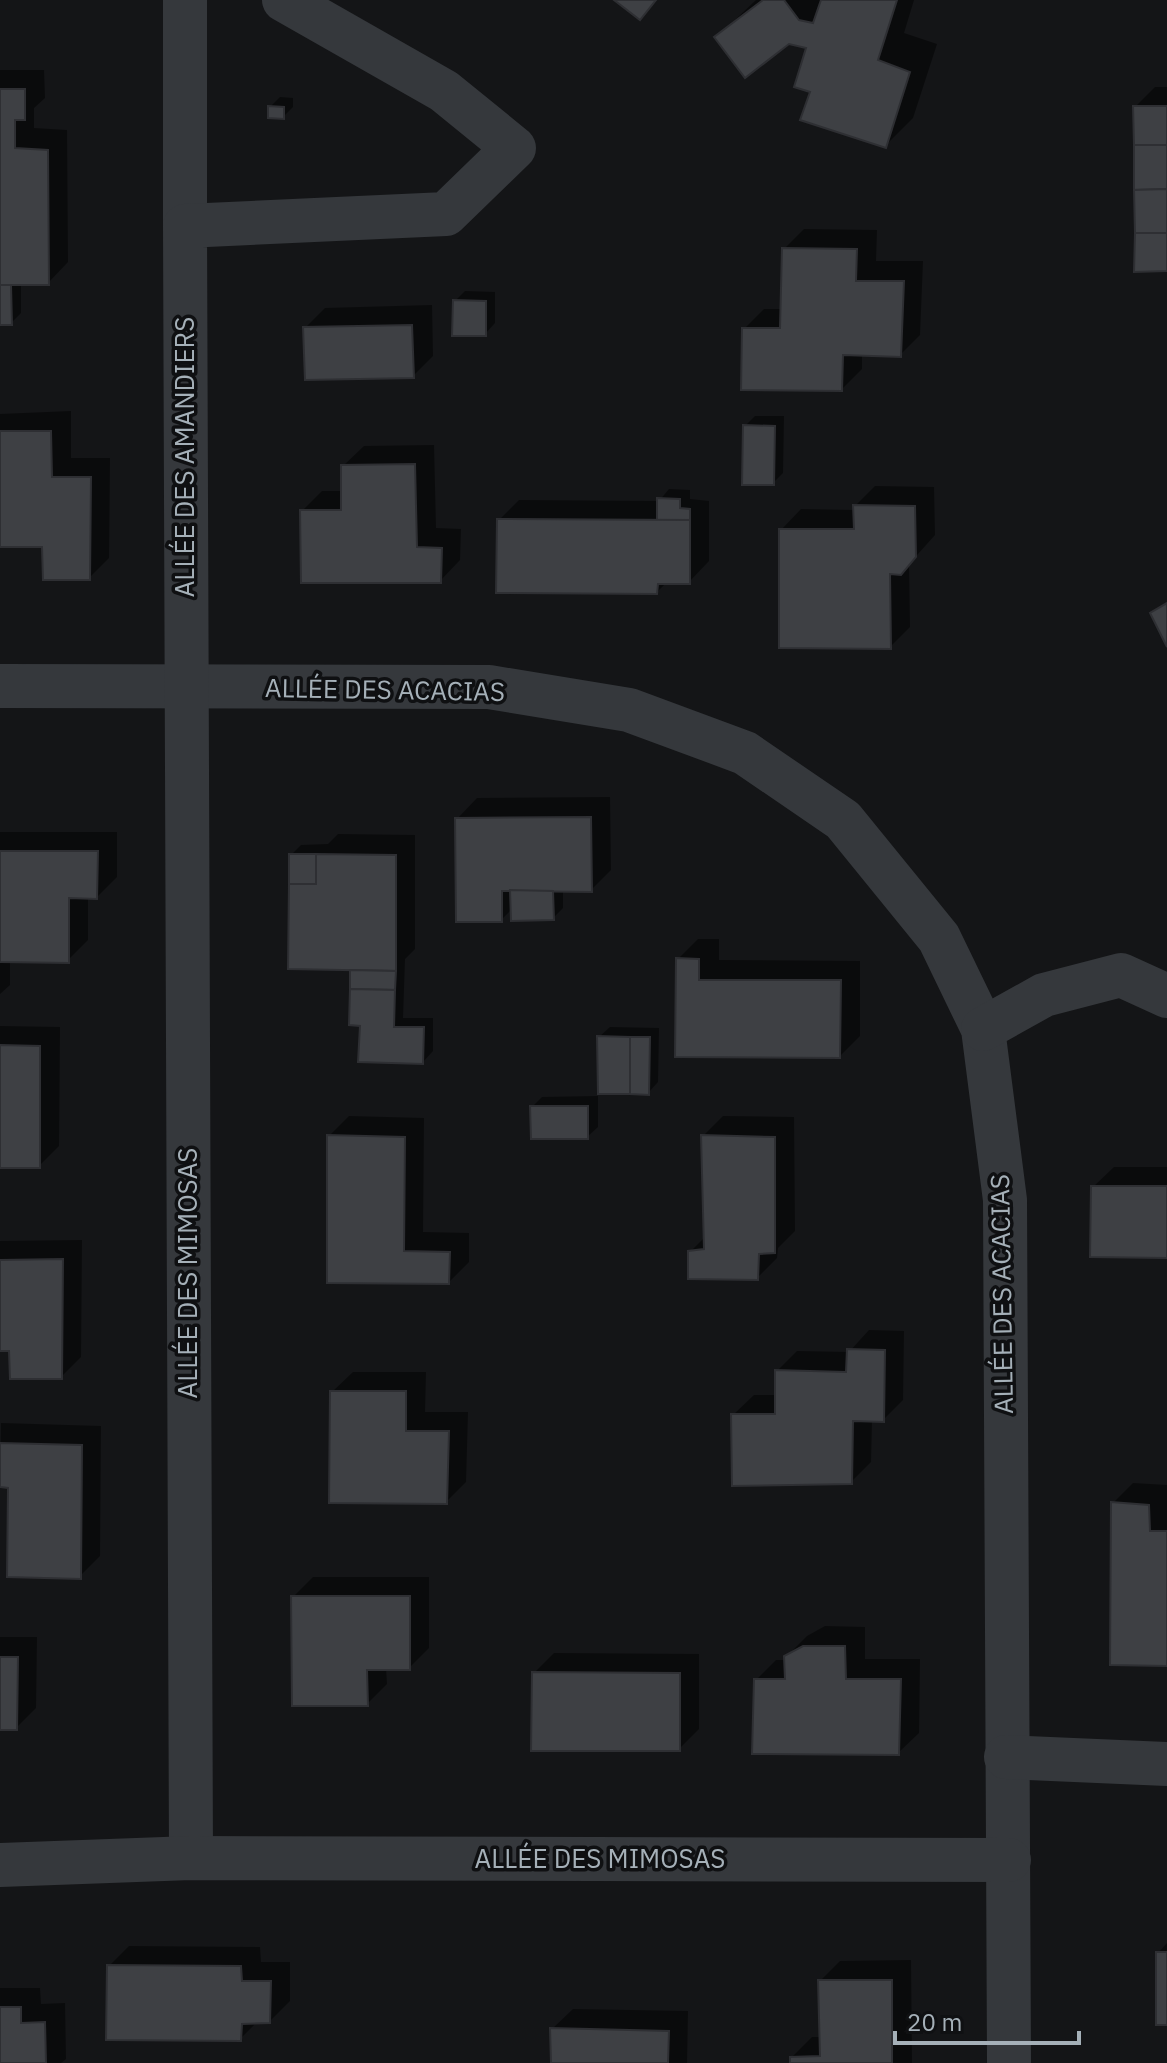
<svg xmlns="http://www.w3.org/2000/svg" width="1167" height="2063" font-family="'IBM Plex Sans',sans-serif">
	<rect width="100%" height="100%" fill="#141517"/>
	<g fill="#0007">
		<polygon points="756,0 914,0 904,33 937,44 913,118 885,146 812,91 809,47 788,41 717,37"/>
		<polygon points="0,70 44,70 45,98 34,108 34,128 67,130 68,262 48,283 21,283 21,313 11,323 0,323"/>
		<polygon points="1155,87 1167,87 1167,269 1135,107"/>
		<polygon points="280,97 293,98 293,107 283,117 270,107"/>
		<polygon points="804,229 877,230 876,261 923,261 920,335 900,355 862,354 862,369 842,389 744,329 764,309 783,309 784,249"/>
		<polygon points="465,291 495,292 495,323 485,334 455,301"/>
		<polygon points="432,305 433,356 413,376 305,328 325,308"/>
		<polygon points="71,411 71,458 110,458 109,558 89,578 44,545 0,545 0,414"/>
		<polygon points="755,416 784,416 783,473 773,483 745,426"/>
		<polygon points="434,445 436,528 461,529 460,560 440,581 302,511 322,491 343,491 343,466 364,446"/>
		<polygon points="875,486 934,487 935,535 909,564 910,627 890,647 781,530 801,509 855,510 855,506"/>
		<polygon points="669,489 690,490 690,499 709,501 709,561 689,582 667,582 657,592 499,520 519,500 659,501"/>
		<polygon points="610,797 611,870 591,890 563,889 563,908 553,918 512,909 501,920 457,819 477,798"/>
		<polygon points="0,832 117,832 117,877 97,897 88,897 88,940 68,960 10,960 10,985 0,994"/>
		<polygon points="338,834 415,835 415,949 405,959 403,1018 433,1018 433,1051 423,1062 362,1024 352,971 291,855 301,845 328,844"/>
		<polygon points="698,939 719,939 719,960 860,961 860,1036 840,1056 677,1055 678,959"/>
		<polygon points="0,1026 60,1027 59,1146 39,1166 0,1166"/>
		<polygon points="610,1027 659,1028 658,1082 648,1093 599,1037"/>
		<polygon points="598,1096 598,1127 587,1137 532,1107 542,1097"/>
		<polygon points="349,1116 424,1118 423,1232 469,1233 469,1262 449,1282 329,1281 329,1136"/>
		<polygon points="723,1116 794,1117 795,1231 778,1248 777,1258 757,1278 690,1252 706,1236 703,1136"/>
		<polygon points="1114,1167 1167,1167 1167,1256 1093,1187"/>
		<polygon points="82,1240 81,1357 61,1377 11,1349 0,1349 0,1241"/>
		<polygon points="869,1330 904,1331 903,1400 883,1420 872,1420 871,1462 851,1482 733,1415 754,1395 777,1395 777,1371 797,1351 849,1352"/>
		<polygon points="353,1372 426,1372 425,1412 468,1412 466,1482 446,1502 332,1392"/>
		<polygon points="1,1423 101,1426 100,1556 80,1576 10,1486 0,1485"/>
		<polygon points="1133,1483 1167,1485 1167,1664 1113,1503"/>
		<polygon points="313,1577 429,1577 429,1648 409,1668 386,1668 387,1684 367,1704 293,1597"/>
		<polygon points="825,1626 865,1627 865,1659 920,1659 919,1733 898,1753 756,1680 776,1660 787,1660 786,1657 807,1636"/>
		<polygon points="0,1637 37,1637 36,1708 16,1728 0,1728"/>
		<polygon points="554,1653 699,1654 699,1729 679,1749 534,1673"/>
		<polygon points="1167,1943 1167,2023 1158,1953"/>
		<polygon points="129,1946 260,1947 261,1962 290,1962 290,2001 270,2021 258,2021 240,2039 109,1966"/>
		<polygon points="911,1960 912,2063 792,2063 792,2057 812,2037 821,2037 820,1981 840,1961"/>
		<polygon points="0,1988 40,1988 41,2004 65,2003 66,2059 61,2063 0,2063"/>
		<polygon points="573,2009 688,2011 687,2063 553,2063 552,2029"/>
	</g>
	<g fill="#3e4044" stroke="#2e2f33" stroke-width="2">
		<polygon points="614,0 656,0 640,20"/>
		<polygon points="763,0 784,0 799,20 813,23 821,0 897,0 878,60 910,72 886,148 800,120 810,92 794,87 806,48 789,44 745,78 714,37"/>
		<polygon points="0,89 25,89 25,120 15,120 15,148 48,150 49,285 0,285"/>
		<polygon points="268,106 284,107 284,119 268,118"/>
		<polygon points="1133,106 1167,106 1167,145 1134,145"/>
		<polygon points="1134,145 1167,145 1167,189 1134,190"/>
		<polygon points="1167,189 1167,233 1135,233 1134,190"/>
		<polygon points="1135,233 1167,233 1167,271 1134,272"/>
		<polygon points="782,248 857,249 856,281 904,281 901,357 843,355 842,391 741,390 742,328 780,328"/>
		<polygon points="0,285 11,285 12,325 0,325"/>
		<polygon points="453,300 486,301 486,336 452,336"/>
		<polygon points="412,325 414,378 305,380 303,327"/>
		<polygon points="743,425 775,426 774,485 742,485"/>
		<polygon points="0,431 51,431 52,477 91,477 90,580 43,580 42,547 0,547"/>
		<polygon points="415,464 417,547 442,548 441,583 301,583 300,510 341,510 341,465"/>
		<polygon points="657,498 680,499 680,508 690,509 690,520 657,520"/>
		<polygon points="853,505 915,506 916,557 901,575 890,574 891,649 779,648 779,529 854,529"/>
		<polygon points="497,519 690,520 690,584 658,584 657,594 496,593"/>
		<polygon points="1167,603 1167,647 1150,613"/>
		<polygon points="591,817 592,892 502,891 502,922 456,922 455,818"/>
		<polygon points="0,851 98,851 97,899 69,898 69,963 0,962"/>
		<rect x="289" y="854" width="27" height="30"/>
		<polygon points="316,854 396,855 396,971 288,969 289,884 316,884"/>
		<polygon points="510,890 553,891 554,920 511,921"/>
		<polygon points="676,958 699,959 699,980 841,980 840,1058 675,1057"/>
		<polygon points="350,970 396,971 395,990 350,989"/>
		<polygon points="350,989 395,990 394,1027 424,1027 423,1064 358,1062 360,1026 349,1025"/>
		<polygon points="597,1036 630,1037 630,1094 598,1094"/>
		<polygon points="630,1037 650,1037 649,1095 630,1094"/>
		<polygon points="0,1045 40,1046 40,1168 0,1168"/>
		<polygon points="530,1106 588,1106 588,1139 531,1139"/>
		<polygon points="327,1135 405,1137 404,1251 450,1252 449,1284 327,1283"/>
		<polygon points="701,1135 775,1137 775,1253 759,1254 758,1280 688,1279 688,1251 704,1249"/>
		<polygon points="1091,1186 1167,1186 1167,1258 1090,1257"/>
		<polygon points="63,1259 62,1379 10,1379 9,1351 0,1351 0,1260"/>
		<polygon points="847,1349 885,1350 884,1422 853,1421 852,1484 732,1486 731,1414 775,1414 775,1370 846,1372"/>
		<polygon points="330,1391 406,1391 406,1431 449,1431 447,1504 329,1503"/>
		<polygon points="0,1443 82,1445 81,1579 7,1577 8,1488 0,1487"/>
		<polygon points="1111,1502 1149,1505 1150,1531 1167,1531 1167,1666 1110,1665"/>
		<polygon points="291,1596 410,1596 410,1670 367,1670 368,1706 292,1706"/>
		<polygon points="803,1646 845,1646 846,1679 901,1679 899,1755 752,1754 754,1679 785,1679 784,1656"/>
		<polygon points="0,1657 18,1657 17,1730 0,1730"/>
		<polygon points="532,1672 680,1673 680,1751 531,1751"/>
		<rect x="1156" y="1952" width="11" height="73"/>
		<polygon points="107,1965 241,1966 242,1981 271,1981 270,2023 242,2024 241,2041 106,2040"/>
		<polygon points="818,1980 892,1980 892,2063 790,2063 790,2057 820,2056"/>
		<polygon points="0,2007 21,2007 21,2023 45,2022 46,2063 0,2063"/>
		<polygon points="550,2028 669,2031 668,2063 551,2063"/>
	</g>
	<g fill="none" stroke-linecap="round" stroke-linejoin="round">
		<g stroke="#35383c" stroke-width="44">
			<polyline points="185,0 185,226"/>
			<polyline points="0,686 489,687 629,710 745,753 843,820 939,938 983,1029 1005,1200 1009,2063"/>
			<polyline points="983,1029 1044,995 1121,975 1167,996"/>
			<polyline points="1006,1757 1167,1764"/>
			<polyline points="191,1858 185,226 446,214 514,148 444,91 284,0"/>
			<polyline points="0,1865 191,1858 1009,1860"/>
		</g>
	</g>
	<g text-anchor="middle" stroke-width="7" stroke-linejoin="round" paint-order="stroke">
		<g font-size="26" fill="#a5b0b8" stroke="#0f1012">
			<text transform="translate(185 457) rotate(-90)" y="9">ALLÉE DES AMANDIERS</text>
			<text transform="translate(385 690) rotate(1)" y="9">ALLÉE DES ACACIAS</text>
			<text transform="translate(188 1273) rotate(-90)" y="9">ALLÉE DES MIMOSAS</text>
			<text transform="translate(1002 1294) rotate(-91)" y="9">ALLÉE DES ACACIAS</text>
			<text x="600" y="1868">ALLÉE DES MIMOSAS</text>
		</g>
	</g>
	<path d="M895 2031v12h184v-12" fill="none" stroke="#a5b0b8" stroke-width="4"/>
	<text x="907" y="2031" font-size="24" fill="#a5b0b8" stroke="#0f1012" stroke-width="6" paint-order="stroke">20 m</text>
</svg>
